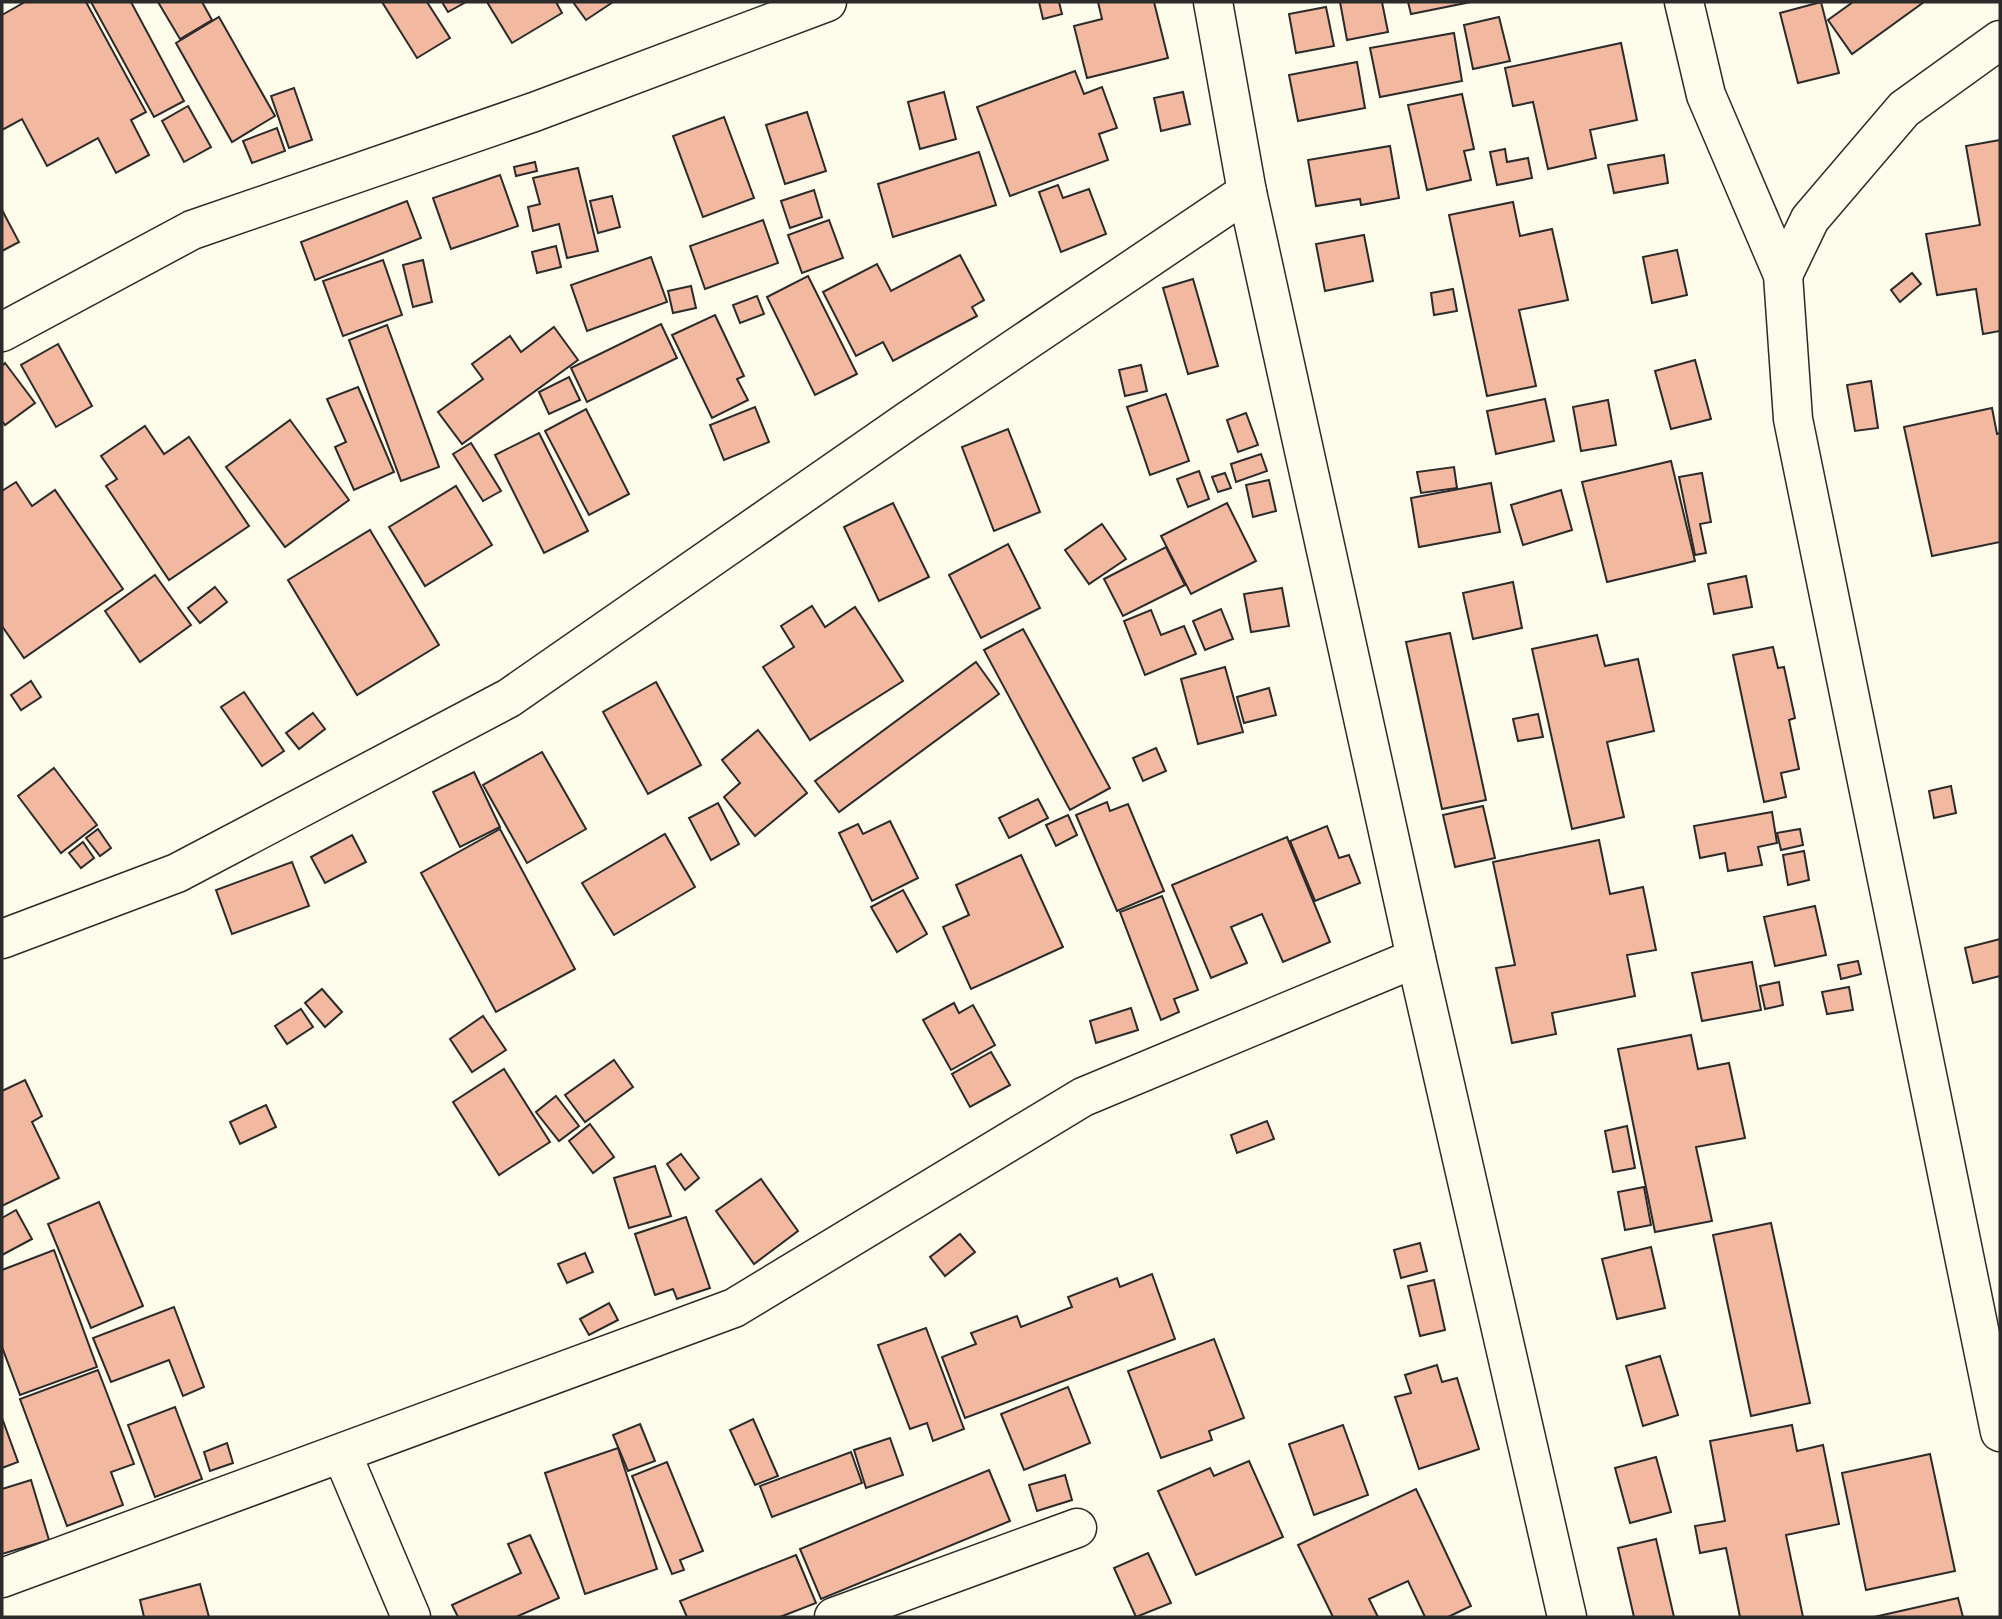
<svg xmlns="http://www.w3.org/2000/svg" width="2002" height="1619" font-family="'Space Grotesk',sans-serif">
	<rect width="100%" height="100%" fill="#fdfbea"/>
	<g fill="#f2b8a0" stroke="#2b2b2b" stroke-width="2">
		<polygon points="25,2 86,2 146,112 131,120 149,155 116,173 98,138 47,166 22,119 2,130 2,15"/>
		<polygon points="91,2 131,2 184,101 154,117"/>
		<polygon points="158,2 202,2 212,20 180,39"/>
		<polygon points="382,2 427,2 450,38 417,58"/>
		<polygon points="442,2 466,2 448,12"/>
		<polygon points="487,2 556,2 562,13 512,43"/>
		<polygon points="573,2 613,2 586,20"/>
		<polygon points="1039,2 1059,2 1062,14 1043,19"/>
		<polygon points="1098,2 1154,2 1168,58 1087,78 1074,26 1102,19"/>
		<polygon points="1340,2 1382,2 1388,32 1347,40"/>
		<polygon points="1408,2 1471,2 1411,14"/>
		<polygon points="1821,2 1839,73 1798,83 1780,13"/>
		<polygon points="1853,2 1924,2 1852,54 1828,20"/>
		<polygon points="1326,7 1334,46 1296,53 1289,14"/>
		<polygon points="219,17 275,116 232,142 176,43"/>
		<polygon points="1499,17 1510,61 1473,69 1464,25"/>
		<polygon points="1454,33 1462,81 1380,97 1370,48"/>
		<polygon points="1621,43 1637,120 1590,130 1596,158 1548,169 1533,102 1513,106 1505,68"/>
		<polygon points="1357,62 1365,108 1298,121 1289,75"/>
		<polygon points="1075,71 1084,94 1102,87 1117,128 1099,134 1108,160 1010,196 977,107"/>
		<polygon points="294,88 312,140 289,148 271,96"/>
		<polygon points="944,92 956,139 920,149 908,102"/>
		<polygon points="1183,92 1190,124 1161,131 1154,98"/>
		<polygon points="1462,94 1474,149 1464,151 1471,180 1427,190 1408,105"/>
		<polygon points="188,106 211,147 184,162 162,121"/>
		<polygon points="807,112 826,171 785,184 766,125"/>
		<polygon points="724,117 754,198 703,217 673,136"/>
		<polygon points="277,128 285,151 252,163 243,141"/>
		<polygon points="2000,140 2000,331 1983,334 1976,289 1937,295 1926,234 1980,225 1966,146"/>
		<polygon points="1390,146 1399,198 1361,205 1360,199 1316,206 1308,160"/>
		<polygon points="1505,149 1507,162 1528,158 1532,178 1497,185 1490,152"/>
		<polygon points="979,152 996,205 893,237 878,184"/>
		<polygon points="1664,155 1668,183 1614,193 1608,165"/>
		<polygon points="535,162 537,171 516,176 514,167"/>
		<polygon points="578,168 598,251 567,258 559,224 533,231 528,207 540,204 533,178"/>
		<polygon points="500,175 518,226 451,249 433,198"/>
		<polygon points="1058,185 1063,198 1089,189 1106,234 1061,252 1039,192"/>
		<polygon points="814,190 822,217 790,228 781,201"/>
		<polygon points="612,196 620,227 598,233 590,201"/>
		<polygon points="407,201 421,238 315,280 301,242"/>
		<polygon points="1513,202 1520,236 1552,229 1568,300 1519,310 1536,386 1487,396 1449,215"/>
		<polygon points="2,210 19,242 2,251"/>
		<polygon points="763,220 778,263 705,289 690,246"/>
		<polygon points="829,220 843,258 802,273 788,235"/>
		<polygon points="1364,235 1373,281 1325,291 1316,244"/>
		<polygon points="556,246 561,267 537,273 532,252"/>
		<polygon points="1677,250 1687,295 1652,303 1643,257"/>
		<polygon points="960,255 984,300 972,307 977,316 893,361 883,342 856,356 823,292 877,264 891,291"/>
		<polygon points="651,257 667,302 587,331 571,285"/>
		<polygon points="383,260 402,315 343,336 323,281"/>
		<polygon points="423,260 432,302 413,307 403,265"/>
		<polygon points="1912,273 1921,284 1900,302 1891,290"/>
		<polygon points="808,276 857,374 815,395 767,297"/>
		<polygon points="1193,279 1218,366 1188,374 1163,288"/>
		<polygon points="691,286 696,308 673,313 668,291"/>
		<polygon points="1453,289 1457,311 1434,315 1431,293"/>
		<polygon points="757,296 764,314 740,323 733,305"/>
		<polygon points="715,315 744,376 737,379 748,400 712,418 672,335"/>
		<polygon points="661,324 677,358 587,402 571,368"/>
		<polygon points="387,325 439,467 401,481 349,340"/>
		<polygon points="554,327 578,360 462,444 438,412 483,379 472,364 510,336 521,352"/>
		<polygon points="58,344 92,406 56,427 21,365"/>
		<polygon points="1695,360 1711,419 1671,429 1655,371"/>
		<polygon points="5,363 35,403 5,425 2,421 2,366"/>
		<polygon points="1141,365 1147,391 1125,396 1119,370"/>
		<polygon points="569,377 580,400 549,414 539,392"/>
		<polygon points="1871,381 1878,428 1855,431 1847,385"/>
		<polygon points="358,387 394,472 354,490 335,447 346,442 327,399"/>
		<polygon points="1166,394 1189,461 1150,475 1127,407"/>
		<polygon points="1545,399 1554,441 1496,454 1487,411"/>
		<polygon points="1608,400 1616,445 1581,451 1573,407"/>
		<polygon points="755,407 769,442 724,460 710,425"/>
		<polygon points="1992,408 1997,434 2000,433 2000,542 1932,556 1904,427"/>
		<polygon points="586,409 629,494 589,515 545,431"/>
		<polygon points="1246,413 1258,445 1238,452 1227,420"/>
		<polygon points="290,420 349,500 285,547 226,467"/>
		<polygon points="145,426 164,454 189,437 249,526 169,580 106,486 117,479 101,456"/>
		<polygon points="1008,429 1040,512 994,531 962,447"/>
		<polygon points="539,433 588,531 544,553 495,455"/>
		<polygon points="471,443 501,491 483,501 453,454"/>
		<polygon points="1261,454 1267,471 1236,482 1231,464"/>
		<polygon points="1671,461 1695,561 1607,582 1582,482"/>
		<polygon points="1454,467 1457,488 1421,493 1417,472"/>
		<polygon points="1199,471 1209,499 1188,507 1177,479"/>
		<polygon points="1225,473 1231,488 1218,492 1212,477"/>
		<polygon points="1702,473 1711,522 1700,524 1706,553 1695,555 1679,477"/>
		<polygon points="1269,480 1276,511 1253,517 1246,485"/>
		<polygon points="16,482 32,506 55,490 123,589 24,658 2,626 2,491"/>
		<polygon points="1491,483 1500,532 1419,547 1411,498"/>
		<polygon points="456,486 492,545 425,586 389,527"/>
		<polygon points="1561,490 1572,530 1523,545 1511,505"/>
		<polygon points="893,503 929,577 879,601 844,527"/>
		<polygon points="1227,503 1256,561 1191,594 1161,536"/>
		<polygon points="1102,524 1126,559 1089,584 1065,550"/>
		<polygon points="370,530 439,645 357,695 288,580"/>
		<polygon points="1008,544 1040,608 981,638 949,575"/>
		<polygon points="1166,547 1185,585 1123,616 1104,579"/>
		<polygon points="155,575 191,625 140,662 105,611"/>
		<polygon points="1746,576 1752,607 1714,614 1708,584"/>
		<polygon points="1513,582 1522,628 1473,639 1463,593"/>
		<polygon points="215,587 227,602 200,623 188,608"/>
		<polygon points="1282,588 1289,626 1251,632 1244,594"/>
		<polygon points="812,606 825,627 855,607 903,681 810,740 763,667 794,647 781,626"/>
		<polygon points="1221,609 1233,639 1205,650 1193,621"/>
		<polygon points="1151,610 1161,635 1184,626 1196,654 1145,675 1124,621"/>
		<polygon points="1023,629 1110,788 1070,810 984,650"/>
		<polygon points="1450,633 1486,800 1442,809 1406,642"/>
		<polygon points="1597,635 1605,666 1638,659 1654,731 1607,742 1624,817 1572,829 1532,649"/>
		<polygon points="1773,647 1778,668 1784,667 1795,718 1789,720 1799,769 1781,773 1786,797 1764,802 1733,655"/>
		<polygon points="976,662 999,694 839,812 815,781"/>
		<polygon points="1225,667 1243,732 1198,744 1181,679"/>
		<polygon points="31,681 41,697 21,710 11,695"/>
		<polygon points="656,682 701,765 648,794 603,712"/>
		<polygon points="1269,688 1276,715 1244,723 1237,697"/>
		<polygon points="244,692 284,751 262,766 221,707"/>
		<polygon points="313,713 325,729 299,749 286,733"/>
		<polygon points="1538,714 1543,737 1518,741 1513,719"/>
		<polygon points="758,730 807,793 755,836 724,797 740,783 722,760"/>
		<polygon points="1156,748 1166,771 1143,781 1133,758"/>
		<polygon points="542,752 586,829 527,863 483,785"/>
		<polygon points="54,768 97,825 61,853 18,796"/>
		<polygon points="474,772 500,827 460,847 433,792"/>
		<polygon points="1951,786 1956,813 1934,818 1929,791"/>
		<polygon points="1038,799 1048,818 1009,838 999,818"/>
		<polygon points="1107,802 1110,811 1128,804 1164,891 1117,911 1076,815"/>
		<polygon points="718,803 739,844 711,860 689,818"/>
		<polygon points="1483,806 1495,858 1455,867 1443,815"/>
		<polygon points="1772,812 1777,843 1758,847 1762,865 1728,871 1725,853 1700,858 1694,826"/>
		<polygon points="1068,815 1077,835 1056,846 1046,825"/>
		<polygon points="890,821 918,878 872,901 839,833 858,824 863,834"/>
		<polygon points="1327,826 1339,858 1349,855 1360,883 1315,901 1290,841"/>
		<polygon points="98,829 111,848 100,856 86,838"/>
		<polygon points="500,829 575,969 496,1012 421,873"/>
		<polygon points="1800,829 1803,845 1781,850 1777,833"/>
		<polygon points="665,834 695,887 614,935 582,883"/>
		<polygon points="352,835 366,862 325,883 311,857"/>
		<polygon points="1287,837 1330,942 1283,962 1262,914 1231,927 1247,963 1211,978 1172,885"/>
		<polygon points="1599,840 1610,894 1643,887 1656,950 1627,955 1635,996 1552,1013 1556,1034 1512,1043 1496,968 1515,965 1493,862"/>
		<polygon points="83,842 94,858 81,868 69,853"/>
		<polygon points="1804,851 1809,880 1788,885 1783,855"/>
		<polygon points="1021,855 1063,947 971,989 943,927 969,915 956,885"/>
		<polygon points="292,862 309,906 232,934 216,890"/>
		<polygon points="903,890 927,934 897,952 871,907"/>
		<polygon points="1162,896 1198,990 1174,999 1179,1012 1161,1020 1120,912"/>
		<polygon points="1815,906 1826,955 1775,966 1764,917"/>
		<polygon points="2000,939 2000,976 1973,983 1965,948"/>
		<polygon points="1858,961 1861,974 1841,979 1838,965"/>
		<polygon points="1752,962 1761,1010 1702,1021 1692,973"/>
		<polygon points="1779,982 1783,1005 1765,1009 1760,986"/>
		<polygon points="1849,987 1853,1010 1827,1014 1822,992"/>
		<polygon points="322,989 342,1012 325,1027 305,1003"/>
		<polygon points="954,1003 959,1013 973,1005 995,1045 951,1070 923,1020"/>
		<polygon points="1131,1008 1138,1030 1096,1043 1090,1021"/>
		<polygon points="301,1009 313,1027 287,1044 275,1026"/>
		<polygon points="483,1016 506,1050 472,1072 450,1039"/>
		<polygon points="1691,1035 1698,1069 1729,1063 1745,1138 1696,1147 1712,1221 1655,1232 1618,1049"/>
		<polygon points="991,1052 1010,1085 970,1107 952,1074"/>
		<polygon points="614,1060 633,1087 585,1122 565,1095"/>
		<polygon points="504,1069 550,1142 499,1175 453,1102"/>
		<polygon points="25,1080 42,1116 32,1122 59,1178 2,1206 2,1091"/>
		<polygon points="556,1096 579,1126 559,1141 536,1112"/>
		<polygon points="266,1105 276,1127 240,1144 230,1122"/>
		<polygon points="1267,1121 1274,1139 1237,1153 1231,1135"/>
		<polygon points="590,1124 614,1157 593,1173 569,1141"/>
		<polygon points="1627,1126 1635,1168 1613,1172 1605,1131"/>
		<polygon points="681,1154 699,1178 685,1190 667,1164"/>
		<polygon points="655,1166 671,1216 629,1228 614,1178"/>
		<polygon points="761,1179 798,1231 754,1264 716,1211"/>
		<polygon points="1644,1187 1651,1225 1625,1230 1618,1192"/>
		<polygon points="99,1202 143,1306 91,1328 48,1224"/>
		<polygon points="16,1210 32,1239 2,1255 2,1218"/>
		<polygon points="686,1217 710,1288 677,1299 673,1289 655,1295 635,1234"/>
		<polygon points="1771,1223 1810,1403 1751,1416 1713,1235"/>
		<polygon points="960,1234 975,1252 945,1276 930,1257"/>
		<polygon points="1420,1243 1427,1271 1401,1278 1394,1250"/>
		<polygon points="1651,1247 1665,1308 1617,1319 1602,1259"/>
		<polygon points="54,1250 97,1367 20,1395 2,1347 2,1270"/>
		<polygon points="585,1253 593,1272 567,1283 558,1264"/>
		<polygon points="1152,1274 1175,1339 965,1418 942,1357 976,1344 971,1333 1017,1316 1021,1327 1072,1307 1068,1297 1117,1278 1120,1287"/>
		<polygon points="1434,1280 1445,1330 1420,1336 1408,1286"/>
		<polygon points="609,1303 618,1320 589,1335 580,1319"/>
		<polygon points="174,1307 204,1387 183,1396 169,1360 111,1382 93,1338"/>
		<polygon points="926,1328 964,1429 933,1441 927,1423 910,1429 878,1345"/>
		<polygon points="1214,1339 1244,1418 1209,1431 1212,1440 1161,1458 1128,1371"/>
		<polygon points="1660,1356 1678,1415 1643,1426 1626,1366"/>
		<polygon points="1437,1365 1442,1382 1457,1378 1479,1449 1419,1469 1395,1397 1411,1393 1405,1375"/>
		<polygon points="98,1370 134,1464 111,1472 123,1505 67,1526 20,1399"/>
		<polygon points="1068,1387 1090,1443 1024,1470 1001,1414"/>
		<polygon points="175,1407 202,1479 155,1497 128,1425"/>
		<polygon points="2,1418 18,1462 2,1468"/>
		<polygon points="753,1419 778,1476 755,1485 730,1430"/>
		<polygon points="640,1424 655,1461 628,1471 613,1435"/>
		<polygon points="1343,1425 1368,1495 1314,1515 1289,1444"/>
		<polygon points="1792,1425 1797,1451 1823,1445 1839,1524 1786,1535 1803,1617 1740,1617 1726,1548 1700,1553 1695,1526 1725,1521 1710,1441"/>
		<polygon points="890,1438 903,1475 866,1488 854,1450"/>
		<polygon points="227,1443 233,1463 210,1471 204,1452"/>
		<polygon points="618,1448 657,1569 585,1594 545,1473"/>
		<polygon points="851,1452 862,1483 772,1517 760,1486"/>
		<polygon points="1930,1454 1955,1571 1866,1590 1842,1473"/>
		<polygon points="1656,1457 1671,1512 1630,1523 1615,1468"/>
		<polygon points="1249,1461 1283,1537 1196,1575 1158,1491 1210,1468 1214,1476"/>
		<polygon points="667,1462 703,1551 680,1560 684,1570 672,1574 632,1476"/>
		<polygon points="989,1470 1010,1521 821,1599 800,1549"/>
		<polygon points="1065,1475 1072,1500 1037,1511 1029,1485"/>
		<polygon points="31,1480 49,1540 2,1554 2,1489"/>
		<polygon points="1416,1489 1471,1606 1448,1617 1425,1617 1408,1581 1369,1599 1378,1617 1333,1617 1298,1545"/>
		<polygon points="530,1535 559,1598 516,1617 458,1617 452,1605 521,1573 508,1544"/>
		<polygon points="1656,1539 1674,1617 1634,1617 1618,1548"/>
		<polygon points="1148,1553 1171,1603 1136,1617 1114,1568"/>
		<polygon points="796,1555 816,1603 780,1617 687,1617 680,1601"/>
		<polygon points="200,1584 209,1617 144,1617 140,1600"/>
		<polygon points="1958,1598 1963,1617 1874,1617"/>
	</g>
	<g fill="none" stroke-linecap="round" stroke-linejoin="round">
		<g stroke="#2b2b2b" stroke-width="41">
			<g id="minor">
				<polyline points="1213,2 1247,192 1416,958 1567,1617"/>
				<polyline points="1684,2 1706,95 1783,275 1793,419 2000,1432"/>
				<polyline points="1783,275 1810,219 1904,109 2000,40"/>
				<polyline points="2,332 192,230 534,112 827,2"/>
				<polyline points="2,939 177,873 509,698 909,420 1247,192"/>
				<polyline points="342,1454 411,1617"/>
				<polyline points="2,1578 734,1308 1083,1097 1416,958"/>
				<polyline points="834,1617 1077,1528"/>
			</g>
		</g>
		<use href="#minor" stroke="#fdfbea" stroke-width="38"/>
	</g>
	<rect width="2002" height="1619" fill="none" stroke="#2b2b2b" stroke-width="7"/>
</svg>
